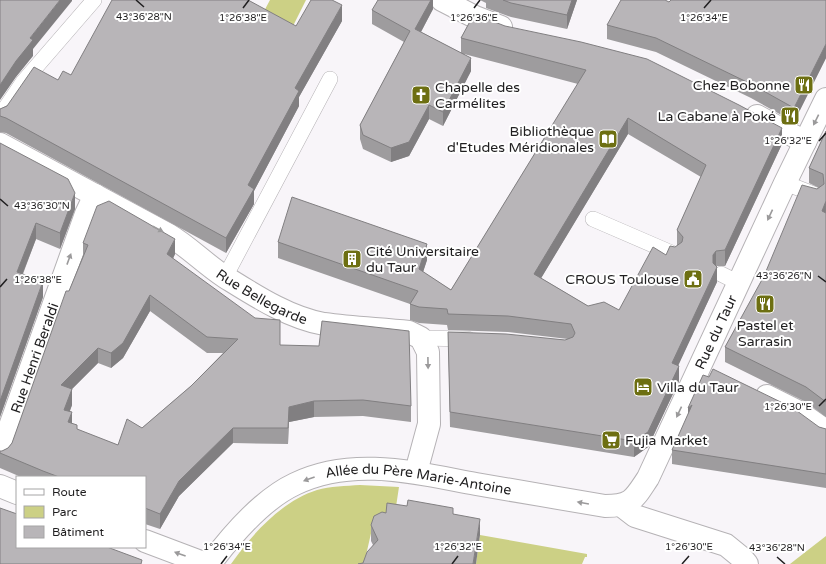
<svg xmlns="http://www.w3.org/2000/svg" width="826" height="564" font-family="'Varela Round',sans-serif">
	<rect width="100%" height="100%" fill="#f8f5f9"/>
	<g fill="#ccd085">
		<polygon points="270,0 306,0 291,30 262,15"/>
		<path d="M360 485 399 487 394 520 372 529 364 564H231C252 534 282 501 317 490 330 486 346 486 360 485Z"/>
		<polygon points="480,535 587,554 587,557 585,557 582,564 476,564"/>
		<polygon points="826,536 826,564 790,564"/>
	</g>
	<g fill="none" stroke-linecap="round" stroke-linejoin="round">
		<g stroke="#b5b2b5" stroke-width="16">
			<g id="lane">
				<polyline points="0,116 23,82 94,0"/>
				<polyline points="785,183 816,195"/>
				<polyline points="593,219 674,254"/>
				<polyline points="721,274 739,283"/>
				<polyline points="225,277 330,79"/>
				<polyline points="421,338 468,339"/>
			</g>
		</g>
		<g stroke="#b5b2b5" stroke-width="24">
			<g id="street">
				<polyline points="442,0 475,17 501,27"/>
				<polyline points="757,116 805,142"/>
				<path id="s1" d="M0 144 169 235C189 247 205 264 225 277 254 295 289 318 324 324 352 328 381 329 409 332L421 338 428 352 429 424 416 472"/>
				<polyline points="767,396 799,412 826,431"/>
				<path id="s2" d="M0 454 86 214 95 195"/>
				<polyline points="0,486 17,493"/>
				<polyline points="622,506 635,516 726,545 742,558 747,564"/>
				<polyline points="145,541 206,564"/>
				<path id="s3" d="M210 564C231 536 263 499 295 484 353 456 416 473 476 484 519 491 562 499 605 506 632 506 634 499 648 478L785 183 826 99"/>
			</g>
		</g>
		<use href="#lane" stroke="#fff" stroke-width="15"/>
		<use href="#street" stroke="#fff" stroke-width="22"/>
	</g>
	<g fill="#9e9c9e" fill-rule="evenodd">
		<path d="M433 0V9L421 32 461 53V38L474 14 782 144 725 266H717V282L678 365 679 381 648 447 634 457 450 427 448 332 565 340 568 339 508 332 448 330 447 325 419 323 410 320V304L278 258V242L427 260 423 272 451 290 578 84 464 54 471 71 443 126 429 119 409 156 391 162 363 149 360 139V125L404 42 372 24V10ZM628 134 701 177 677 230V246L666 255 619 310 588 306 541 278Z"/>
		<polygon points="480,0 577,0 567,29 511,17 486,8 486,3"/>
		<polygon points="826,0 826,58 794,122 751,98 656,52 607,39 607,25 669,2"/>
		<polygon points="342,21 299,97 299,106 254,191 254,204 226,253 6,133 0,132 0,109 58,80 71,75 296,26"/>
		<polygon points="826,131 826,417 806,402 725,362 725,347 817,189 819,188 809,183 809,168"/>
		<polygon points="0,143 75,209 60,249 36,239 23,274 43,297 0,417"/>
		<path d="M83 243 175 254 173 259 280 345 411 406V422L363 416 314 417 289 422 288 444 233 443 179 496 160 529 145 524V477H21L0 468V451H2L8 448 12 443 69 291 83 255ZM150 311 207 353H223L191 386 142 428 118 445 77 430 72 423 70 411 72 405V389L98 363 111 368 123 358Z"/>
		<polygon points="819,427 826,429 826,488 672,464 672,450"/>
		<polygon points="386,513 453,514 480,535 363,563 373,545 371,541 371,525"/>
	</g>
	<g fill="#817f81">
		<polygon points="60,0 72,0 72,1 33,49 33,56 16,77 0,100 0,85 30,38"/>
		<polygon points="431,0 433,0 433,9 415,43 415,29"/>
		<polygon points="572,0 577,0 567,29 567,15"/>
		<polygon points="342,5 342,21 299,97 299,106 254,191 254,204 226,253 226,238 248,185 295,88"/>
		<polygon points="826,44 826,58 794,122 794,108"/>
		<polygon points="471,58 471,71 443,126 443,112"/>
		<polygon points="429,105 429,119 409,156 391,162 391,148"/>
		<polygon points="628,118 628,134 534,290 534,274"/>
		<polygon points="782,128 782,144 725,266 725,250"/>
		<polygon points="75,193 75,209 60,249 60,233"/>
		<polygon points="826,201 826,216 822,211"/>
		<polygon points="36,223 36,239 17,288 17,272"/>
		<polygon points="175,239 175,254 167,270 167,254"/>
		<polygon points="427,244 427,260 419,284 419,269"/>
		<polygon points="716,251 716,266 713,270 713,255"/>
		<polygon points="717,267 717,282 672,379 672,363"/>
		<polygon points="43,281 43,297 0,417 0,401"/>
		<polygon points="150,295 150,311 123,358 111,368 111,353"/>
		<polygon points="98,348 98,363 61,400 61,385"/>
		<polygon points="679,366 679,381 648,447 634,457 634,441"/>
		<polygon points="72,389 72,405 64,425 64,410"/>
		<polygon points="314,401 314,417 289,422 288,444 289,407"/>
		<polygon points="692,405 688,422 688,408"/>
		<polygon points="72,412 72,427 68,422"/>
		<polygon points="233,428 233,443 179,496 160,529 160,514 179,481"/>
		<polygon points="480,519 480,535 476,564 473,564"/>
	</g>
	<g fill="#b8b5b8" stroke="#817f81" fill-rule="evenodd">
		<polygon points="0,0 60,0 30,38 33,40 16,61 0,85"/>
		<polygon points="112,0 248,0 296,26 311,0 332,0 342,5 295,88 299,91 248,185 254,189 226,238 6,118 0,116 0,109 7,106 34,67 58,80 63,71 71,75"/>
		<polygon points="378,0 431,0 415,29 471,58 443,112 429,105 409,142 391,148 363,135 360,125 410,31 372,10"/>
		<polygon points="503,0 572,0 567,15 511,3"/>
		<polygon points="621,0 665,0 669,2 671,0 826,0 826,44 794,108 751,84 656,38 607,25"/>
		<path d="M474 14 505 26 581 42 647 59 739 105 782 128 725 250 716 251 713 255V263L717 267 672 363 679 366 648 432 634 441 450 412 448 332 506 334 565 340 573 337 575 333 571 324 508 316 448 314 447 309 419 307 410 304 418 291 278 242 292 197 427 244 419 269 451 290 586 70 461 38ZM628 118 706 165 677 230 683 237 682 242 675 247 670 246 666 255 653 247 619 310 604 302 588 306 534 274Z"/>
		<polygon points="826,131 826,201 822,211 826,213 826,402 806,387 725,347 764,276 802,185 817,189 824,184 823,174 809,168"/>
		<polygon points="0,143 68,179 75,193 60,233 36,223 17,272 43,281 0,401"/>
		<path d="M109 201 175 239 167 254 255 318 280 320V345L319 346 322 321 409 331 411 406 363 400 314 401 289 407 288 428H233L179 481 160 514 145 508V477H59L43 471 0 453V451H2L8 448 12 443 66 291H69L88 245 83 243 97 206ZM150 295 207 337 238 339 191 386 142 428 127 419 118 445 77 429V425L68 422 72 412 64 410 72 389 61 385 98 348 111 353 123 343Z"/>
		<polygon points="713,369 793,408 819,427 826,429 826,474 672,450 692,405 688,408 703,375 709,377"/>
		<polygon points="408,500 453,508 453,514 480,519 473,564 358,564 363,563 367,552 378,540 371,525 374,516 382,512 386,513 387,503 407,506"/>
		<polygon points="0,508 17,514 17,547 107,547 142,560 141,564 0,564"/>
	</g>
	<defs><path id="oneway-solid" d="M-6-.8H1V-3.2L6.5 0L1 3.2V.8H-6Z"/></defs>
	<g fill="#9b9a9b">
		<use href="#oneway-solid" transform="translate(816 120) rotate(116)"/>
		<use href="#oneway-solid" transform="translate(770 215) rotate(115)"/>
		<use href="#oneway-solid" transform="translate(158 229) rotate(28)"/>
		<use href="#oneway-solid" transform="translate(69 259) rotate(-70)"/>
		<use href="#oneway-solid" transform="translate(428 363) rotate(89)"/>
		<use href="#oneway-solid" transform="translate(679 412) rotate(115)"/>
		<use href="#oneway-solid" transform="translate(309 479) rotate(160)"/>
		<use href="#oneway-solid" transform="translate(583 503) rotate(-170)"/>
		<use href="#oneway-solid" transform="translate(180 554) rotate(-160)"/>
	</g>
	<path fill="none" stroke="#201f20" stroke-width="1.5" d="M136 0 144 7M243 8 249 0M474 8 480 0M704 8 711 0M819 141 826 133M0 199 8 206M818 276 826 282M0 287 7 279M819 406 826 399M777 557 785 564M221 564 227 556M452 564 458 556M682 564 689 556"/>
	<defs>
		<g id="restaurant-square" transform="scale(1)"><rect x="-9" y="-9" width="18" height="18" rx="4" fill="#6d6f12" stroke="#fff"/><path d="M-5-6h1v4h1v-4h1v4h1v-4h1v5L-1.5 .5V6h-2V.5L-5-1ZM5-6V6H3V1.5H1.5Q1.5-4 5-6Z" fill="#fff"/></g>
		<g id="church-square" transform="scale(1)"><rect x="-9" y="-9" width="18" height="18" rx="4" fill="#6d6f12" stroke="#fff"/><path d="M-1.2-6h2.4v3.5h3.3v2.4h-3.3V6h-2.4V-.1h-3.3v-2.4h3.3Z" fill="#fff"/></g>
		<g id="library-square" transform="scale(1)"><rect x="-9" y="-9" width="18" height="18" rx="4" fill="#6d6f12" stroke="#fff"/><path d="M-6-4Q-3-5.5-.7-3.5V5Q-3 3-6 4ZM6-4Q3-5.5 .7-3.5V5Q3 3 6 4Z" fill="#fff"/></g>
		<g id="building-square" transform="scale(1)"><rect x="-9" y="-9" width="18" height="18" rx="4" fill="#6d6f12" stroke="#fff"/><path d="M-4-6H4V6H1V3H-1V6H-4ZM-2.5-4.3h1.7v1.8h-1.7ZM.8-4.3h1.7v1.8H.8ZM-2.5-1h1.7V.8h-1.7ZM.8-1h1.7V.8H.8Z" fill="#fff"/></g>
		<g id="civic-square" transform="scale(1)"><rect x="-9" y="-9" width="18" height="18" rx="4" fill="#6d6f12" stroke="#fff"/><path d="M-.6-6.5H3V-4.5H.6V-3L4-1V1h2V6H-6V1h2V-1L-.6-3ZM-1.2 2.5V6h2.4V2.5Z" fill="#fff"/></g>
		<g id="hotel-square" transform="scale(1)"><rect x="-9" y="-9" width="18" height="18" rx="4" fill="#6d6f12" stroke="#fff"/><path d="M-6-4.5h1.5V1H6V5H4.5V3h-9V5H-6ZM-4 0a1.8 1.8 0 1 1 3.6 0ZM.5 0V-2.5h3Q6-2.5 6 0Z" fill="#fff"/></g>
		<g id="supermarket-square" transform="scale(1)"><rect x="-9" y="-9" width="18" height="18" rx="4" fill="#6d6f12" stroke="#fff"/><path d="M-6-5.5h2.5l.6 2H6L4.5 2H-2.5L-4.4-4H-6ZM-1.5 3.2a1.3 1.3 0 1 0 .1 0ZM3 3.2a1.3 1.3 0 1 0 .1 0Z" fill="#fff"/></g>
	</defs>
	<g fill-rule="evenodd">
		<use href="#restaurant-square" x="804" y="85"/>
		<use href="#church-square" x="421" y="95"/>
		<use href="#restaurant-square" x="790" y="116"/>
		<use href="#library-square" x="608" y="139"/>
		<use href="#building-square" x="352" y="259"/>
		<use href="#civic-square" x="693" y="279"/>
		<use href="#restaurant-square" x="765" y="304"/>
		<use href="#hotel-square" x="643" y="387"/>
		<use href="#supermarket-square" x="611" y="440"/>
	</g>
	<g text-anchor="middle" stroke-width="4" stroke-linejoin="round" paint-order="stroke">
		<g font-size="14" fill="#201f20" stroke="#fff" text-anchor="end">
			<text x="790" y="90">Chez Bobonne</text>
			<text x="435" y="92" text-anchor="start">Chapelle des<tspan x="435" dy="16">Carmélites</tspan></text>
			<text x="776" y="121">La Cabane à Poké</text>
			<text x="594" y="136">Bibliothèque<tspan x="594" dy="16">d'Etudes Méridionales</tspan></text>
			<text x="366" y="256" text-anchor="start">Cité Universitaire<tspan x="366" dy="16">du Taur</tspan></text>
			<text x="679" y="284">CROUS Toulouse</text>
			<text x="765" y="330" text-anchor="middle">Pastel et<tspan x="765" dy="16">Sarrasin</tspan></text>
			<text x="657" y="392" text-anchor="start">Villa du Taur</text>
			<text x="625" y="445" text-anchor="start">Fujia Market</text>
		</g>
		<g font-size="14" fill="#201f20" stroke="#fff">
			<text dy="5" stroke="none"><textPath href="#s1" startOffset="304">Rue Bellegarde</textPath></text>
			<text dy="5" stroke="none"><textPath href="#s3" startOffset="649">Rue du Taur</textPath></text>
			<text dy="5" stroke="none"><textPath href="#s2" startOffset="102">Rue Henri Beraldi</textPath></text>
			<text dy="5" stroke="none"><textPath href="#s3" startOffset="244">Allée du Père Marie-Antoine</textPath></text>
		</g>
	</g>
	<g font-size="10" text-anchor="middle" fill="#201f20" stroke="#fff" stroke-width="4" stroke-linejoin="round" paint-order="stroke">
		<text x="144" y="20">43°36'28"N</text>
		<text x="243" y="21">1°26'38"E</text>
		<text x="474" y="21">1°26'36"E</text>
		<text x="704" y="21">1°26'34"E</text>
		<text x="788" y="144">1°26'32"E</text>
		<text x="42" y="209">43°36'30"N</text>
		<text x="784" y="279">43°36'26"N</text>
		<text x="38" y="283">1°26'38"E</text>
		<text x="788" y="410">1°26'30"E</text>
		<text x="227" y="550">1°26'34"E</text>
		<text x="458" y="550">1°26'32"E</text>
		<text x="689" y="550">1°26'30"E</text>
		<text x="777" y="551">43°36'28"N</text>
	</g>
	<rect x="16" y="476" width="130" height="72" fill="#ffffff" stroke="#a6a5a6"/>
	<rect x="24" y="489" width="20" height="6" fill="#ffffff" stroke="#a6a5a6"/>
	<text x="52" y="496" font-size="12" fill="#201f20">Route</text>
	<rect x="24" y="506" width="20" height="12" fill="#ccd085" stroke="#a6a5a6"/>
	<text x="52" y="516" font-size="12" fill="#201f20">Parc</text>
	<rect x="24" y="526" width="20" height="12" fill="#b8b5b8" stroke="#a6a5a6"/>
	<text x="52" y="536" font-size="12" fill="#201f20">Bâtiment</text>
</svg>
